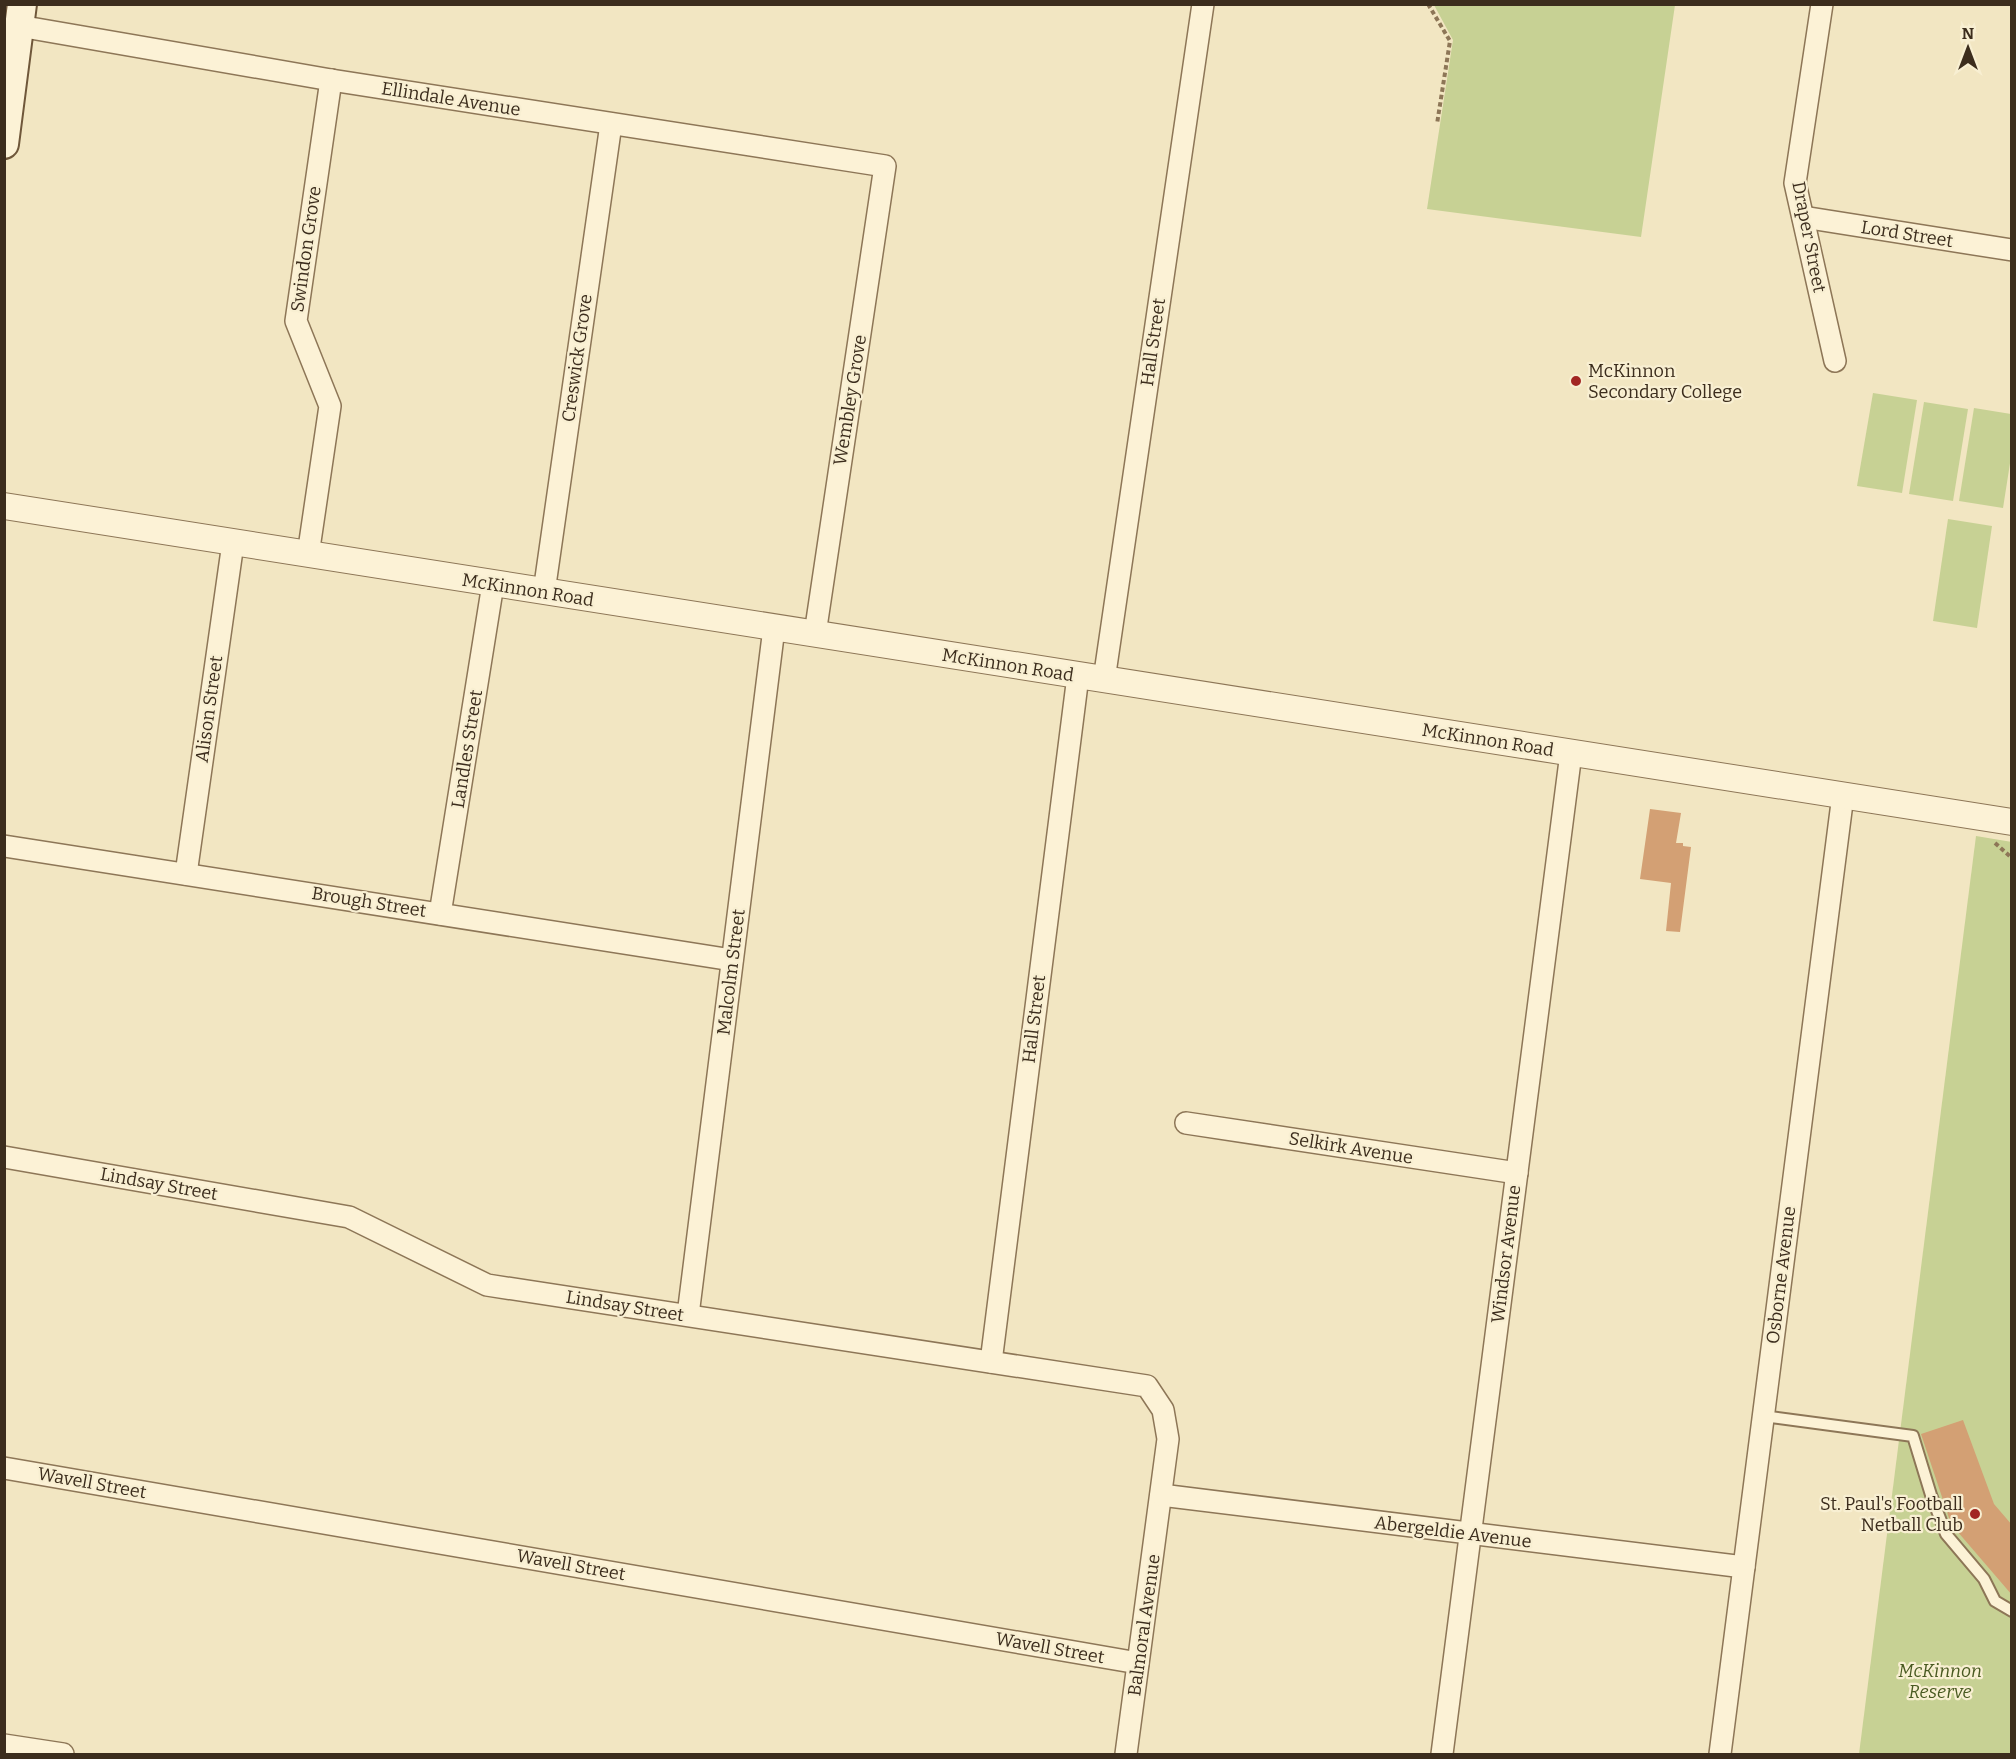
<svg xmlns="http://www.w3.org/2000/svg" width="2016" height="1759" font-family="Bitter,serif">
	<rect width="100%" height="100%" fill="#f2e6c2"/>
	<g fill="#c7d194">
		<polygon points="1434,5 1675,5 1641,237 1427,209 1453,40"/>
		<polygon points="1873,393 1917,400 1902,493 1857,486"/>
		<polygon points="1924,402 1968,409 1953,501 1909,494"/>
		<polygon points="1974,408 2011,414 2011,457 2003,508 1959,501"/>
		<polygon points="1948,519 1992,526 1977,628 1933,621"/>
		<polygon points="1976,836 2012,842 2011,1754 1859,1754"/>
	</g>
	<g fill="#d3a074">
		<polygon points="1650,809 1681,813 1676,843 1683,843 1683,846 1691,847 1680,932 1666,931 1671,883 1640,879"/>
		<polygon points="1963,1420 1994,1504 2012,1525 2012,1595 1951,1524 1921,1434"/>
	</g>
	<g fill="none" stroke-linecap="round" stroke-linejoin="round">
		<g stroke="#8d7657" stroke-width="14">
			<polyline id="service" points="1763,1416 1913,1436 1931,1495 1946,1534 1984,1579 1995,1601 2012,1611"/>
		</g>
		<g stroke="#8d7657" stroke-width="24">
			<g id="minor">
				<polyline points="1822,4 1795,183 1835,361"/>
				<polyline points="19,26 331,80 885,166 815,634"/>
				<polyline points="1803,217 2012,250"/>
				<polyline points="308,555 330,406 296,321 331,80"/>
				<polyline points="544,592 611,124"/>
				<polyline points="1104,680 1203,4"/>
				<polyline points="4,846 732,960"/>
				<polyline points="186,874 233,543"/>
				<polyline points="440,914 493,584"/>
				<polyline points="1186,1123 1517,1173"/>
				<polyline points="4,1157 349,1217 487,1285 1147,1386 1163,1410 1168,1439 1126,1754"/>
				<polyline points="688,1315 774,628"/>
				<polyline points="991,1362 1078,676"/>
				<polyline points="4,1468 1138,1663"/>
				<polyline points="1161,1495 1744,1567"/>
				<polyline points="4,1745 63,1754"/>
				<polyline points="1442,1754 1571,753"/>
				<polyline points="1720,1754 1843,795"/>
			</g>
		</g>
		<g stroke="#8d7657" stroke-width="28">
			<polyline id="tertiary" points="4,506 2012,822"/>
		</g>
		<g stroke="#6f573a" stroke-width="32">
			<polyline id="secondary" points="4,144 22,4"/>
		</g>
		<g stroke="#8d7657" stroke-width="4" stroke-dasharray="4.5 3" stroke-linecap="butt">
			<polyline points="1428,4 1450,41 1437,124"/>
			<polyline points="1995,843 2012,858"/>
		</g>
		<use href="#service" stroke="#fcf2d6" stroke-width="10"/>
		<use href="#minor" stroke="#fcf2d6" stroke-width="21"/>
		<use href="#tertiary" stroke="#fcf2d6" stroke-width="26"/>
		<use href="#secondary" stroke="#fcf2d6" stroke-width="28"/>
	</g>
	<g fill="#a22622" stroke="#f8efd2" stroke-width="2">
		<circle cx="1576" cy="381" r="6"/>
		<circle cx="1975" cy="1514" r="6"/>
	</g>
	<g text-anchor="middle" stroke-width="4.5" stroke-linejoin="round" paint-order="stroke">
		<g font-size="18" fill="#3c2d1d" stroke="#f8efd2">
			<text transform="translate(451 99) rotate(9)" y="6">Ellindale Avenue</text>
			<text transform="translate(1907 234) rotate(9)" y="6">Lord Street</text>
			<text transform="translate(1809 237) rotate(79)" y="6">Draper Street</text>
			<text transform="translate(306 249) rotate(-82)" y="6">Swindon Grove</text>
			<text transform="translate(1153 342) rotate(-82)" y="6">Hall Street</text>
			<text transform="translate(577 358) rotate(-82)" y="6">Creswick Grove</text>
			<text transform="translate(850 400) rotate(-81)" y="6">Wembley Grove</text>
			<text transform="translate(528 590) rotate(9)" y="6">McKinnon Road</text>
			<text transform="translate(1008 665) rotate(9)" y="6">McKinnon Road</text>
			<text transform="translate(209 709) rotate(-82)" y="6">Alison Street</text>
			<text transform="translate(1488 740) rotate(9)" y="6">McKinnon Road</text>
			<text transform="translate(467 749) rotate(-81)" y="6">Landles Street</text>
			<text transform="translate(369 902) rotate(9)" y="6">Brough Street</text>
			<text transform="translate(731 972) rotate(-83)" y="6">Malcolm Street</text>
			<text transform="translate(1034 1019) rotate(-83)" y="6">Hall Street</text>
			<text transform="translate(1351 1148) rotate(9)" y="6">Selkirk Avenue</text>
			<text transform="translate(159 1184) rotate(10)" y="6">Lindsay Street</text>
			<text transform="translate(1506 1254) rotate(-83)" y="6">Windsor Avenue</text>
			<text transform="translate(1781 1275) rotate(-83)" y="6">Osborne Avenue</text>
			<text transform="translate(625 1306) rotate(9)" y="6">Lindsay Street</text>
			<text transform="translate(92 1483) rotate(10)" y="6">Wavell Street</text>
			<text transform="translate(1453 1532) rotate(7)" y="6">Abergeldie Avenue</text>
			<text transform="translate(571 1565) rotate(10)" y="6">Wavell Street</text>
			<text transform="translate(1144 1625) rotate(-82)" y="6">Balmoral Avenue</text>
			<text transform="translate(1050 1648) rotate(10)" y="6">Wavell Street</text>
		</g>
		<g font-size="18" fill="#3c2d1d" stroke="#f8efd2" text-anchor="start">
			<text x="1588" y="377">McKinnon<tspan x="1588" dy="21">Secondary College</tspan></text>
			<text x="1963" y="1510" text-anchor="end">St. Paul's Football<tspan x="1963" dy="21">Netball Club</tspan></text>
		</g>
		<g font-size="18" font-style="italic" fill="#495a21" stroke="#f8efd2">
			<text x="1940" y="1677">McKinnon<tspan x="1940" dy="21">Reserve</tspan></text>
		</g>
	</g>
	<rect width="2016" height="1759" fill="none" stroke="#3c2d1d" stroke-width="12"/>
	<g transform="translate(1968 48)" stroke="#f8efd2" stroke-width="4.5" paint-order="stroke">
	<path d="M0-4.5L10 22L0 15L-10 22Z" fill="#3c2d1d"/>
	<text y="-9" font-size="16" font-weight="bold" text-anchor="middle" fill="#3c2d1d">N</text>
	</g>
</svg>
